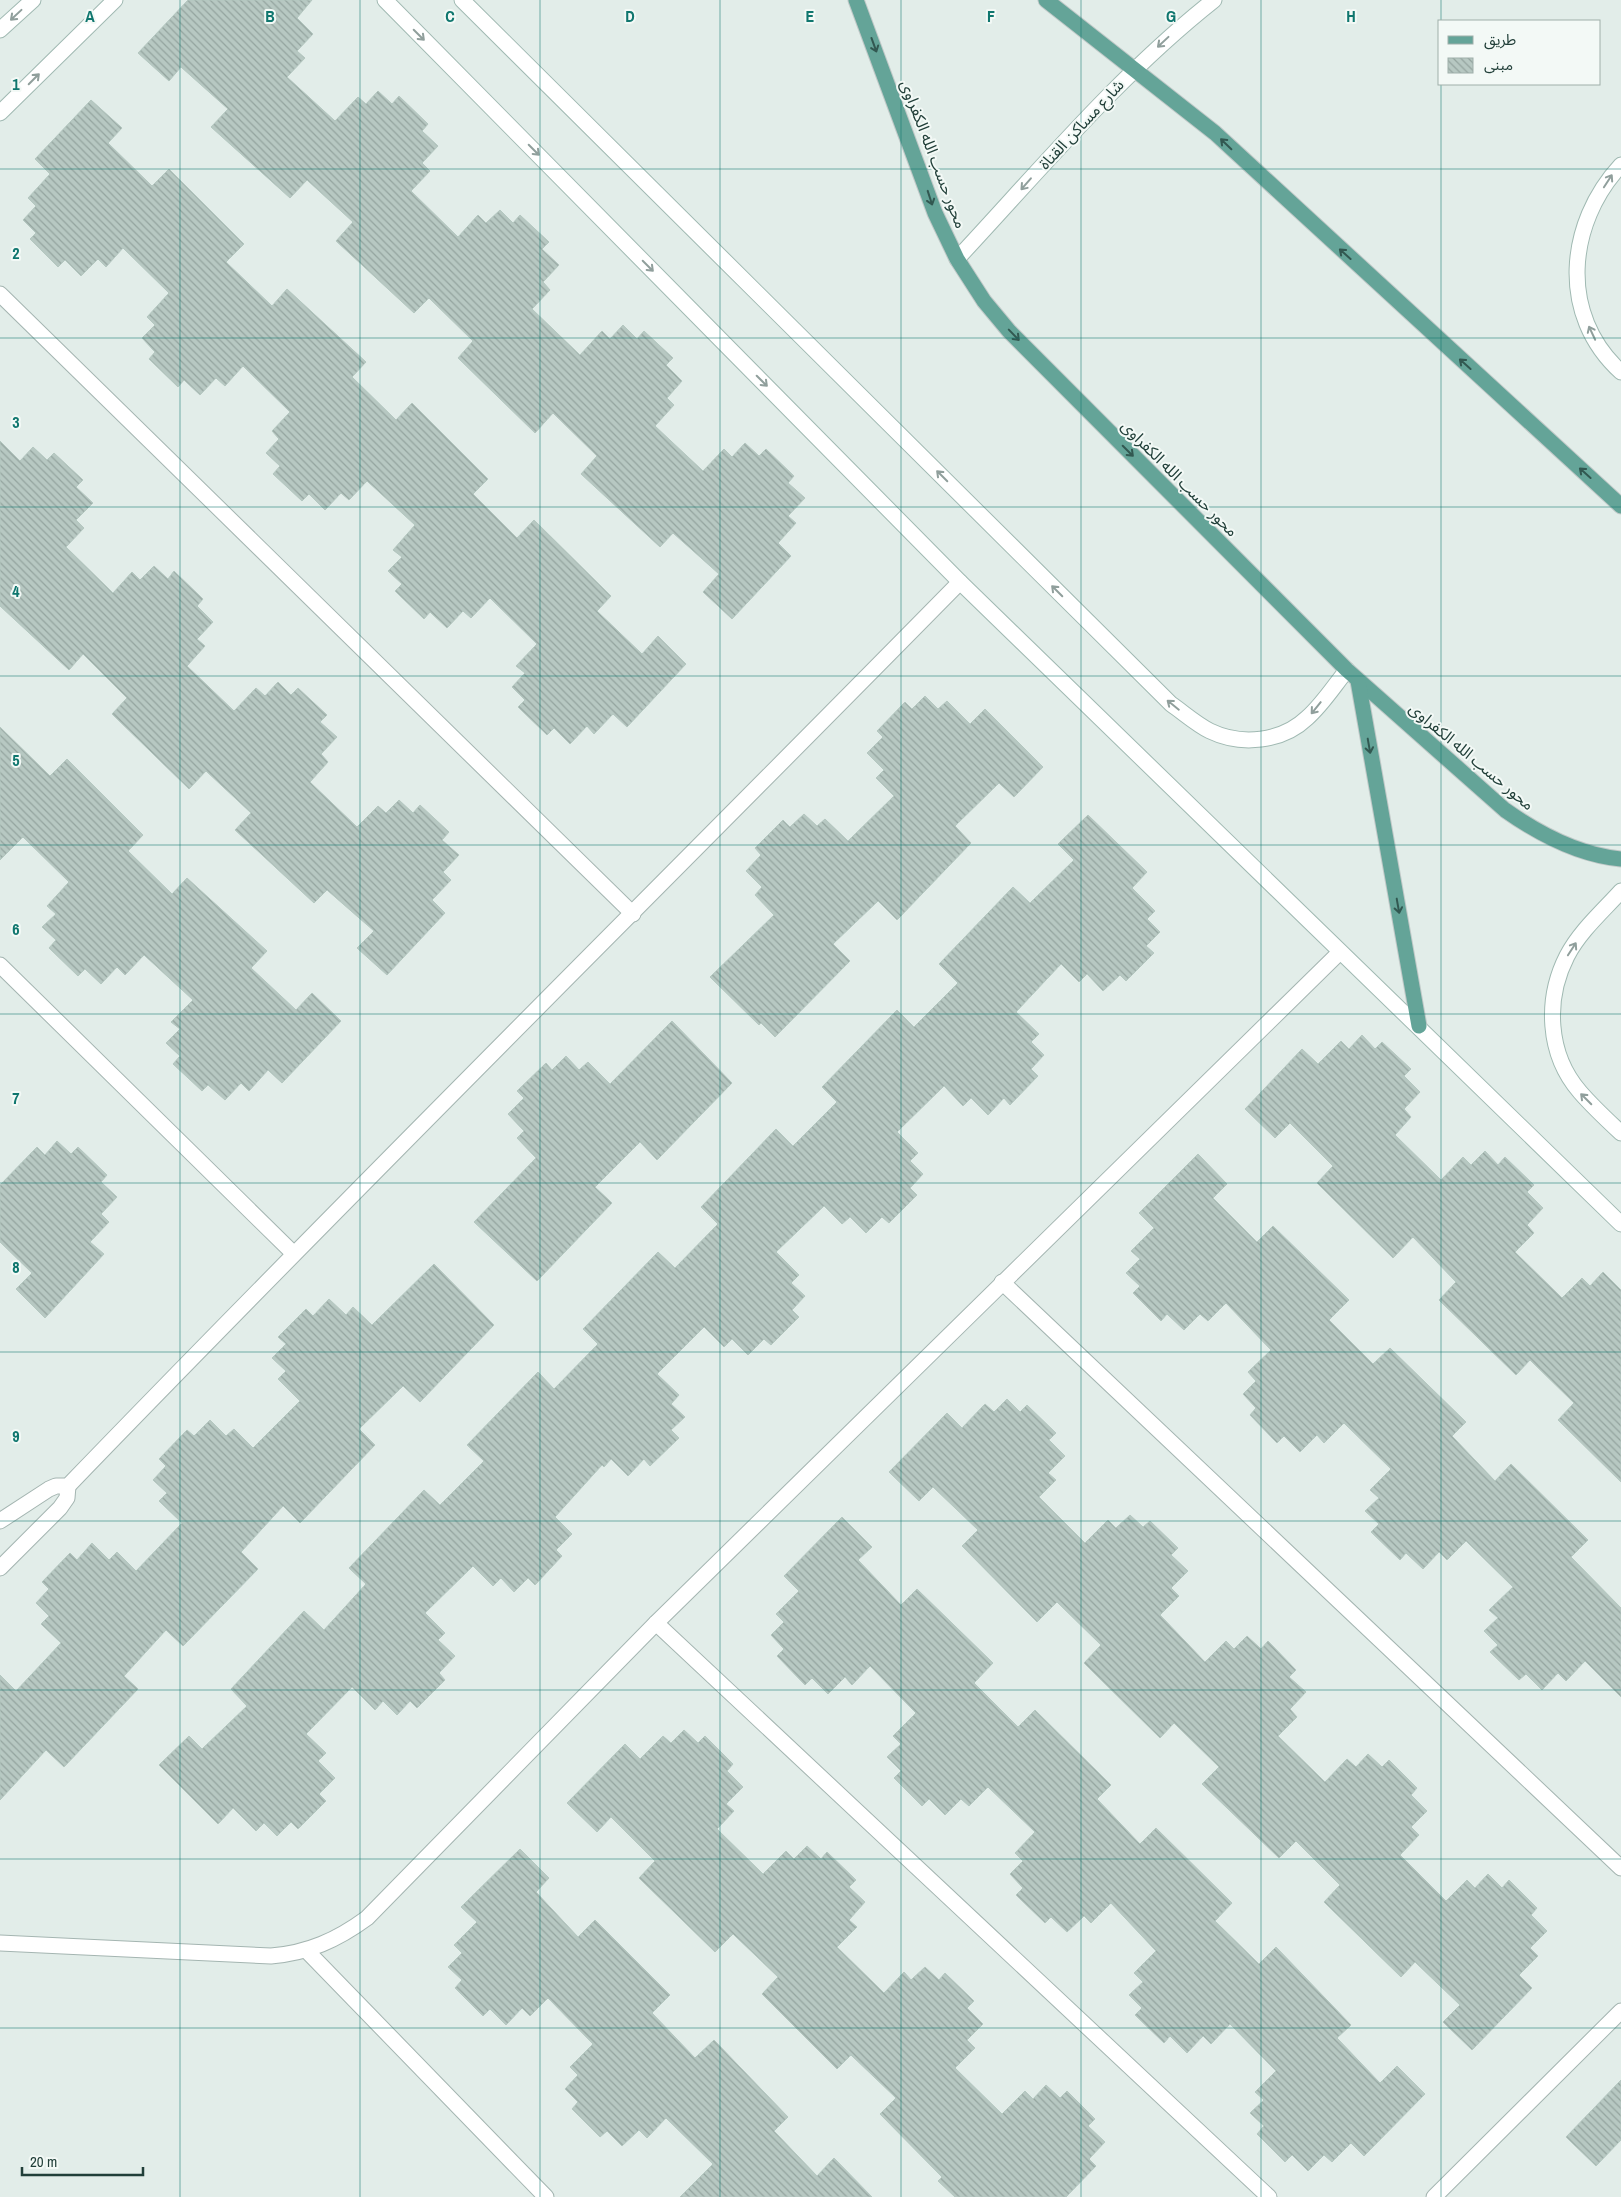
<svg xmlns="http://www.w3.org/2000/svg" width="1621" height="2197" font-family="'Archivo Narrow','Noto Sans Arabic',sans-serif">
	<defs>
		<pattern id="building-back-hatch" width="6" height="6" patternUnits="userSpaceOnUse" patternTransform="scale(1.25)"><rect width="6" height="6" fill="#b7c8c2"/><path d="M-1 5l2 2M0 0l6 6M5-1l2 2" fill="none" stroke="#94a49f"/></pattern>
	</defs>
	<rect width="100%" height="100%" fill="#e2ede9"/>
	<g fill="url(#building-back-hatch)" stroke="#b4c7c0">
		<polygon points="188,0 312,0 297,18 313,34 297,51 305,58 287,77 335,121 358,97 366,104 378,91 392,104 399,96 428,124 422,131 438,146 422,163 430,171 411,191 458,237 478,215 486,223 500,210 513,223 520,215 549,242 542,249 559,265 543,282 550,290 532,309 580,355 602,331 610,339 623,325 637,339 644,331 673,358 666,365 682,381 667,398 674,405 655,426 703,471 724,449 732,457 745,443 759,456 766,449 794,476 788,483 805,498 788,516 796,523 778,543 791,556 732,619 703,592 719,574 673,533 660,547 581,474 597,456 553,413 535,433 458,358 473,341 429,298 414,313 336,241 353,222 307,180 290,198 211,127 228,109 181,67 169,81 138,53"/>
		<polygon points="91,100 122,128 108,143 152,186 169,169 244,244 226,262 272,306 287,289 366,362 352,377 396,420 412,403 488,479 473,494 517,538 534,520 611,596 597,611 642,654 658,636 686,664 627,727 613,714 594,734 587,726 570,744 554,728 547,735 518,707 525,700 512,687 525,673 516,666 537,644 490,598 471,618 463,611 447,628 430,612 424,619 395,591 402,584 388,571 402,557 393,550 415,525 367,481 349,500 341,493 325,510 309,494 302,501 273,474 280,466 266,453 279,439 272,431 290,412 243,366 225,386 216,378 200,395 184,380 178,387 149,359 155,352 142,338 155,325 147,317 169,293 123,248 106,267 98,259 81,276 65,260 58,267 30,239 36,233 23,220 36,206 28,198 50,174 35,159"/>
		<polygon points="0,441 20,461 33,447 47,460 54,453 83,480 76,487 93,503 76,520 84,528 66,547 113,593 132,572 140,580 154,566 168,579 174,571 203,599 197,606 213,622 197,639 205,646 187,666 234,711 256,688 265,696 278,682 291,695 298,688 327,715 320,722 337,737 321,754 328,762 310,782 357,827 378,806 386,813 399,800 413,813 420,805 449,832 442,840 459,855 443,872 451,880 432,900 445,913 387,975 357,948 374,931 327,890 314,903 235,830 251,813 206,771 189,789 112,714 127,698 83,654 69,670 0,606"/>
		<polygon points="925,696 938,709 947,701 970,724 985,709 1043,767 1014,797 999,783 955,826 971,843 897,920 878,901 833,944 850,961 775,1037 761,1023 759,1025 710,977 774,915 755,895 762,887 746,871 761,855 755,848 783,820 790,827 804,814 817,826 825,819 848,841 894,796 876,778 884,770 867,753 883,737 877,731 905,702 912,709"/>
		<polygon points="0,727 50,776 67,759 143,835 128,851 172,894 187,878 267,951 251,968 296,1010 312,993 341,1021 282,1083 268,1070 249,1091 241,1083 225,1100 208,1085 202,1091 173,1064 180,1056 166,1043 180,1029 171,1022 193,1000 144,955 125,975 117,967 101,984 85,969 78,976 49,948 56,940 42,927 56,914 47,906 69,882 23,837 0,860"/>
		<polygon points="1088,815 1147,872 1132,888 1155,911 1147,919 1160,932 1146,946 1154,953 1126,981 1120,975 1103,991 1087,974 1079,982 1061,964 1016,1012 1039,1034 1031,1042 1044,1055 1031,1069 1038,1076 1010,1105 1004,1098 988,1115 971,1098 963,1106 944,1086 897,1132 918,1153 910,1161 923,1174 910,1188 917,1195 889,1223 882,1217 866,1233 850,1217 842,1224 824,1206 776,1252 799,1275 791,1283 805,1296 792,1310 799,1317 771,1345 764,1339 748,1355 732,1339 724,1347 704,1327 657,1374 679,1395 671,1404 685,1417 671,1430 679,1438 650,1466 644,1459 628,1476 611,1459 604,1467 602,1465 555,1517 572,1534 556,1550 562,1556 535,1585 528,1578 514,1592 501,1578 493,1586 473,1566 425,1613 445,1633 438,1640 455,1656 439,1673 445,1680 417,1708 410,1701 397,1715 383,1701 375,1710 352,1687 306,1734 326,1753 318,1761 335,1778 319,1794 326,1801 298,1829 291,1822 277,1836 264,1823 256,1831 233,1808 218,1824 159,1765 189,1736 202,1749 247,1706 231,1689 304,1611 324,1630 366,1584 349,1568 424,1490 440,1505 484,1461 467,1445 538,1372 554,1389 598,1344 583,1329 658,1252 675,1268 718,1224 701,1207 776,1129 793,1146 837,1102 822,1087 897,1010 914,1027 958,983 939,964 1013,887 1030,903 1074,860 1058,844"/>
		<polygon points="672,1021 732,1083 657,1160 640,1142 595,1187 612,1203 537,1281 474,1222 536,1158 517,1138 524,1131 508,1114 524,1098 517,1091 546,1063 552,1070 566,1056 579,1070 588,1062 610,1084"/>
		<polygon points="1362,1035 1375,1049 1382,1042 1411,1069 1404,1076 1420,1092 1404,1109 1411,1117 1395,1135 1441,1180 1463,1157 1471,1165 1485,1151 1498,1165 1505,1157 1534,1185 1527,1192 1543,1208 1527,1225 1534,1233 1515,1252 1562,1298 1582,1278 1590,1286 1603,1272 1621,1290 1621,1482 1558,1420 1574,1403 1530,1360 1516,1375 1439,1300 1456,1282 1413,1237 1393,1258 1317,1183 1333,1166 1290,1123 1275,1138 1245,1109 1302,1049 1318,1064 1341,1041 1349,1049"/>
		<polygon points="57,1141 71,1154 78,1147 107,1175 101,1182 117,1197 101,1214 109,1222 90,1242 104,1254 45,1318 16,1289 32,1273 0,1242 0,1185 37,1147 45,1155"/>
		<polygon points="1198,1154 1227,1184 1213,1198 1257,1242 1273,1226 1349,1300 1329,1320 1373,1364 1390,1348 1466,1422 1452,1436 1495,1481 1511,1464 1588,1540 1571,1557 1621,1608 1621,1697 1585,1661 1566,1681 1558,1673 1542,1690 1526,1674 1519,1680 1490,1652 1498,1645 1484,1631 1498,1618 1489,1610 1513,1587 1466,1541 1447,1560 1439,1552 1423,1569 1406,1553 1400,1560 1371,1532 1379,1524 1365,1511 1379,1498 1370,1490 1391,1469 1344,1423 1324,1443 1317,1435 1300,1452 1284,1436 1277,1443 1250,1415 1256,1408 1243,1394 1256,1381 1248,1372 1271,1350 1226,1303 1208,1321 1200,1314 1184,1330 1167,1314 1161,1321 1133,1293 1140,1286 1126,1273 1140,1259 1131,1251 1154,1228 1139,1213"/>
		<polygon points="434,1264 494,1325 420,1402 403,1386 359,1429 375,1445 300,1523 283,1506 241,1552 258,1569 183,1646 166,1630 124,1676 138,1689 64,1767 46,1750 0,1800 0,1675 16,1691 61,1643 41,1624 49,1616 36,1603 49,1589 42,1582 70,1553 77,1560 92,1543 109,1560 117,1552 136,1571 182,1523 159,1501 167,1493 153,1480 166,1466 159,1459 187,1430 194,1436 210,1420 226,1436 234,1429 253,1448 300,1401 278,1379 286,1371 272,1358 286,1344 278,1337 306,1309 313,1316 329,1299 346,1315 353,1307 372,1325"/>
		<polygon points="1007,1399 1020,1412 1027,1405 1056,1433 1049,1440 1065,1456 1048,1473 1056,1480 1039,1497 1085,1543 1108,1520 1116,1528 1130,1515 1143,1527 1150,1521 1178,1548 1171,1555 1188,1571 1171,1588 1179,1596 1160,1615 1205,1662 1226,1641 1234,1649 1247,1636 1261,1649 1268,1641 1296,1670 1289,1677 1306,1692 1290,1709 1297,1717 1278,1736 1325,1782 1347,1759 1356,1767 1368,1754 1382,1767 1389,1760 1417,1788 1411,1795 1427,1811 1411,1827 1419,1835 1400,1855 1446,1901 1467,1880 1475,1888 1488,1874 1502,1888 1509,1880 1537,1908 1531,1915 1547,1931 1530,1948 1538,1956 1519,1975 1532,1988 1472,2050 1443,2022 1460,2005 1415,1962 1401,1977 1324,1902 1340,1885 1296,1841 1279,1858 1202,1784 1219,1767 1174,1723 1160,1738 1084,1663 1101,1645 1057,1602 1037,1622 962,1546 978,1530 933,1487 919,1501 889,1472 947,1413 962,1428 985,1404 994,1412"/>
		<polygon points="842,1517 872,1547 858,1560 901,1605 917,1589 993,1663 974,1683 1018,1727 1035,1710 1111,1785 1097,1799 1140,1844 1156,1828 1232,1903 1215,1921 1259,1964 1276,1947 1351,2025 1337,2038 1380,2083 1397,2066 1425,2094 1364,2156 1351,2143 1332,2162 1324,2155 1308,2171 1292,2155 1285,2162 1257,2134 1264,2126 1250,2113 1264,2100 1255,2092 1276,2071 1230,2024 1211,2044 1203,2036 1187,2053 1170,2036 1164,2043 1135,2015 1142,2008 1129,1995 1143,1982 1134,1973 1156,1951 1111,1903 1091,1923 1084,1916 1067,1932 1051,1917 1045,1923 1016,1895 1023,1888 1010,1874 1023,1861 1015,1853 1035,1832 988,1787 969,1806 961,1799 945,1815 929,1799 922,1806 894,1778 901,1771 887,1757 901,1744 893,1736 916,1713 870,1666 852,1685 845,1677 828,1694 812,1678 805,1685 777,1656 784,1649 771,1635 784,1622 776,1614 799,1591 784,1576"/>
		<polygon points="684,1730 698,1743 705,1736 733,1764 727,1771 743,1787 726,1804 734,1811 717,1829 763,1874 786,1851 794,1859 807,1846 821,1859 827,1852 856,1880 849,1887 865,1902 849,1920 857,1927 837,1947 884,1993 904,1972 911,1980 925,1967 939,1980 945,1973 974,2001 967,2008 983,2024 967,2040 975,2048 955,2068 1002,2114 1025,2091 1033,2099 1046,2085 1060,2098 1067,2091 1095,2119 1088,2126 1105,2142 1089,2159 1096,2166 1066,2197 955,2197 938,2181 942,2177 880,2114 896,2098 851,2055 837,2069 762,1994 778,1977 733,1934 715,1952 639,1878 655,1861 611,1817 597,1832 567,1803 625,1744 640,1759 663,1736 671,1743"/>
		<polygon points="520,1849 549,1878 536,1892 578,1937 595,1920 670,1995 652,2013 695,2058 714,2040 788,2117 774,2131 817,2176 834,2158 872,2197 680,2197 713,2164 666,2118 647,2138 639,2130 622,2146 607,2131 600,2137 572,2109 578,2102 565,2089 578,2075 570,2067 593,2044 548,1998 530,2016 522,2008 506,2025 490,2009 483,2016 455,1988 462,1980 448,1967 462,1953 454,1945 477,1922 461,1907"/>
		<polygon points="1621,2080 1621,2140 1596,2166 1566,2137"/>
	</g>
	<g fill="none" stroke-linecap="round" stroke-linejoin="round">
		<g stroke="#a4b5b1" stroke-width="17">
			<g id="street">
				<polyline points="0,294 633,914"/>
				<polyline points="0,965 293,1253"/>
				<polyline points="1002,1282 1621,1868"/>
				<path d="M0 1521 49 1489 56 1486H68C362 1181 663 884 960 582"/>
				<polyline points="0,1568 60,1508 67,1498 68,1486"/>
				<polyline points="656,1623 1269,2197"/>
				<path d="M0 1943 271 1956C308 1953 337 1940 367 1918L656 1623 1340 952"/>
				<polyline points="306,1950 546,2197"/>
				<polyline points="1434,2197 1621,2011"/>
			</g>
		</g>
		<g stroke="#a0b9b2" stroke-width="17">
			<g id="secondary">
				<polyline points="385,0 960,582 1621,1224"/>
				<path d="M462 0 1171 704C1184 713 1196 724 1210 731 1241 746 1282 742 1307 718 1322 705 1334 686 1347 670"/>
				<polyline points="0,30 33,0"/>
				<polyline points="0,113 115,0"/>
				<path d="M1621 165C1567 223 1558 315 1621 372"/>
				<path d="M957 259C1040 170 1118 76 1214 0"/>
				<path d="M1621 891C1603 911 1580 931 1567 956 1545 999 1547 1054 1580 1092 1593 1107 1607 1120 1621 1133"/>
			</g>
		</g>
		<g stroke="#c1c9c8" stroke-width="17">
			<g id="primary">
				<path d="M856 0 935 213 957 259 984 301 1009 331 1347 670 1505 810C1539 834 1578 855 1621 859"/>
				<polyline points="1046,0 1215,133 1621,506"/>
				<polyline points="1358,681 1419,1026"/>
			</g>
		</g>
		<use href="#street" stroke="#fff" stroke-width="15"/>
		<use href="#secondary" stroke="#fff" stroke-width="15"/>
		<use href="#primary" stroke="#64a498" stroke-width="15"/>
	</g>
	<defs><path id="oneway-shaft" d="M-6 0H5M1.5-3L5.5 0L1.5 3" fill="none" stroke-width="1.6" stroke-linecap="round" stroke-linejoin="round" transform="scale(1.25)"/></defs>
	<g stroke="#909f9c">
		<use href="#oneway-shaft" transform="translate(16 15) rotate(137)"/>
		<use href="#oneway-shaft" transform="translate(419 35) rotate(45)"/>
		<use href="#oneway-shaft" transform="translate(1163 42) rotate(137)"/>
		<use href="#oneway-shaft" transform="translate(34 79) rotate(-45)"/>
		<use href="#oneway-shaft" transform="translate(534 150) rotate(45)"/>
		<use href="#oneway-shaft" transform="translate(1608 181) rotate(-57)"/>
		<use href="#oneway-shaft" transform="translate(1026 184) rotate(131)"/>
		<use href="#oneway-shaft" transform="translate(648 266) rotate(45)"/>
		<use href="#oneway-shaft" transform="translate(1592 333) rotate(-115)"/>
		<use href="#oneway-shaft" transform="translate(762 381) rotate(45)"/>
		<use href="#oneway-shaft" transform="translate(942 476) rotate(-135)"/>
		<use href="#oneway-shaft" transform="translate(1057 591) rotate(-135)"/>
		<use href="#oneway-shaft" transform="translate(1173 705) rotate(-141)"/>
		<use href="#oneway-shaft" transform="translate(1316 708) rotate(129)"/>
		<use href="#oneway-shaft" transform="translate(1572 949) rotate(-57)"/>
		<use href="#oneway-shaft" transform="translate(1586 1099) rotate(-135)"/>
	</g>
	<g stroke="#325851">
		<use href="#oneway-shaft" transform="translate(874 45) rotate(70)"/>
		<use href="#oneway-shaft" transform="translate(1226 144) rotate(-136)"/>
		<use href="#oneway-shaft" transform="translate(930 198) rotate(72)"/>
		<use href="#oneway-shaft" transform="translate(1345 254) rotate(-138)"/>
		<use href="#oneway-shaft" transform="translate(1014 335) rotate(46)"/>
		<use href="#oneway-shaft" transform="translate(1465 364) rotate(-138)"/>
		<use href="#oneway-shaft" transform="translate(1128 451) rotate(45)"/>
		<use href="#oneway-shaft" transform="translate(1585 473) rotate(-138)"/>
		<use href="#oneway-shaft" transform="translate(1369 746) rotate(80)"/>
		<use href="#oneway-shaft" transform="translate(1398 906) rotate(80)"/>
	</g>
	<path fill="none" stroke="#0f766e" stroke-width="1" stroke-opacity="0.55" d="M180 0V2197M360 0V2197M540 0V2197M720 0V2197M901 0V2197M1081 0V2197M1261 0V2197M1441 0V21M1441 84V2197M0 169H1621M0 338H1621M0 507H1621M0 676H1621M0 845H1621M0 1014H1621M0 1183H1621M0 1352H1621M0 1521H1621M0 1690H1621M0 1859H1621M0 2028H1621"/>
	<g text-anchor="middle" stroke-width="4" stroke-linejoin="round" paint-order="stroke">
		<g font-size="16" fill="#213f39" stroke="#f3f9f6">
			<text transform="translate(1081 124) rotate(-47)" y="6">شارع مساكن القناة</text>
			<text transform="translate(934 154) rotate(69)" y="6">محور حسب الله الكفراوى</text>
			<text transform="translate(1180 478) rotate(45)" y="6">محور حسب الله الكفراوى</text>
			<text transform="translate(1472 756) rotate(40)" y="6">محور حسب الله الكفراوى</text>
		</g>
	</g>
	<g font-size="16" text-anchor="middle" font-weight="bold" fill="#0f766e" stroke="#f3f9f6" stroke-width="4" stroke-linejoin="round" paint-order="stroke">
		<text x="90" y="22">A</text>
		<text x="270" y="22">B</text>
		<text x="450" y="22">C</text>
		<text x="630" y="22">D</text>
		<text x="810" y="22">E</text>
		<text x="991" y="22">F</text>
		<text x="1171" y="22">G</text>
		<text x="1351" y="22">H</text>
		<text x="16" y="90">1</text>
		<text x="16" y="259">2</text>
		<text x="16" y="428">3</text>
		<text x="16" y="597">4</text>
		<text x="16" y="766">5</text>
		<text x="16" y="935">6</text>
		<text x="16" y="1104">7</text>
		<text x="16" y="1273">8</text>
		<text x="16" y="1442">9</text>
	</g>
	<rect x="1438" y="20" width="162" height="65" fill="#f3f9f6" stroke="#9fafaa"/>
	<rect x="1448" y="36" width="25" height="8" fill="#64a498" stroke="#9fafaa"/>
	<text x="1484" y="45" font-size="15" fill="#213f39">طريق</text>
	<rect x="1448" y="58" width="25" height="15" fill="url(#building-back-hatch)" stroke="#9fafaa"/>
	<text x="1484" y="70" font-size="15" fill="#213f39">مبنى</text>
	<path d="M22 2167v8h121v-8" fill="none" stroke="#213f39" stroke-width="2.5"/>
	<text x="30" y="2167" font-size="15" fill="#213f39" stroke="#f3f9f6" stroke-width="4" paint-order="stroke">20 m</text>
</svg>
